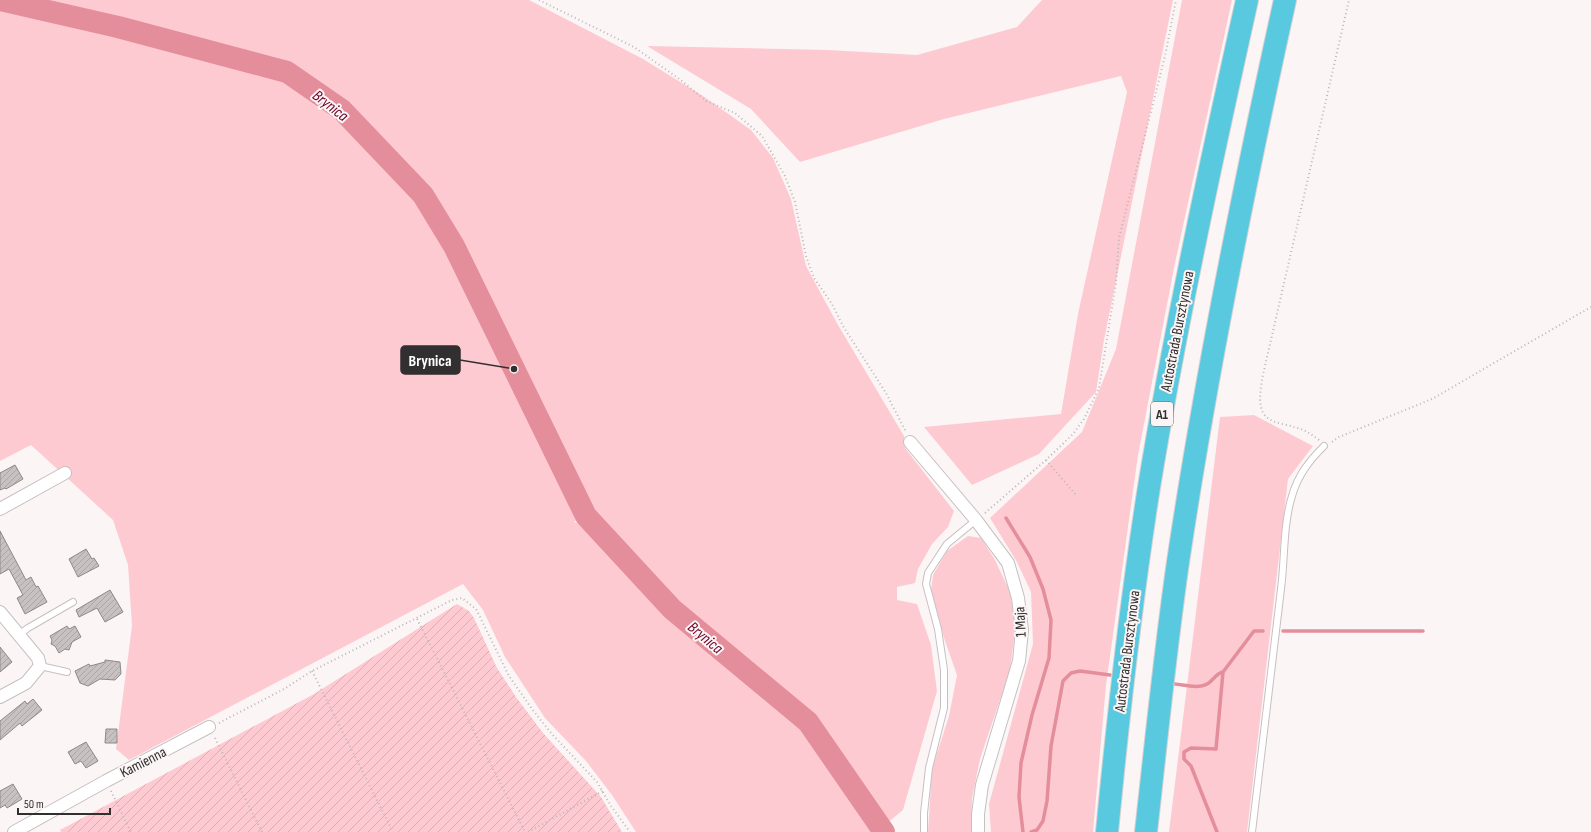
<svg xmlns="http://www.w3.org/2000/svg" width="1591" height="832" font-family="'Sofia Sans Condensed',sans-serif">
	<defs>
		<pattern id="garden-furrows" width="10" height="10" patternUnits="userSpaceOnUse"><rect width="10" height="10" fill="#fecad1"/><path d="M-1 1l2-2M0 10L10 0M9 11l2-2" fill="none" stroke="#daaeb4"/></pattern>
		<pattern id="building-hatch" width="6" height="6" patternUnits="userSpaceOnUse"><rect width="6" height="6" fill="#c8c1c2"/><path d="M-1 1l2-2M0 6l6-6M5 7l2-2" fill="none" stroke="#aca6a7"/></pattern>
	</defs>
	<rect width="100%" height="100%" fill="#fcf5f6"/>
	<g fill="#fecad1" fill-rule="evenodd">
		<path d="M0 0H529L643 59 703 96 751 130 773 158 791 199 806 266 838 325 904 436 905 448 954 511 948 527 932 544 918 569 915 583 897 587V600L917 604 931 645 937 691 903 810 876 832H636L612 795 586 761 545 718 505 657 483 610 463 584 129 760 116 749 132 626 128 565 113 520 31 445 0 461ZM594 511 611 534 574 522Z"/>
		<polygon points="1042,0 1173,0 1104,340 1096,392 1039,454 972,485 924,427 1061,414 1078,314 1127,92 1121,76 944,119 800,162 751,109 647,46 828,50 917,55 1017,27"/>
		<polygon points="1182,0 1232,0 1175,263 1138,455 1106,685 1093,832 991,832 989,804 1033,644 1031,592 1017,562 990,518 1082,432 1116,349"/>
		<polygon points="1254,415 1313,446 1288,479 1247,832 1169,832 1220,417"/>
		<polygon points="968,536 981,538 995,560 1010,592 1016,623 1010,670 980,759 972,798 971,832 928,832 932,769 949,716 957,675 944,638 931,590 933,575 947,551"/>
	</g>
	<polygon fill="url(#garden-furrows)" points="457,604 469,611 474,618 497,668 516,697 543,733 601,797 622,832 61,832 60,830 314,694"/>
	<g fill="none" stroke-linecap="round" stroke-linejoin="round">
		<g stroke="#e48e9c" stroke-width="3.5">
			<polyline points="1006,518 1030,557 1043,589 1051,620 1049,658 1032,715 1021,763 1019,797 1023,832"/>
			<polyline points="1283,631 1423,631"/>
			<path d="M1175 684C1185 685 1198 689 1207 684 1213 681 1216 673 1223 672L1254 631H1263"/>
			<polyline points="1031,832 1037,830 1043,821 1047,801 1051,746 1063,681 1071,673 1080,671 1110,675"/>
			<polyline points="1217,832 1191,766 1184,759 1184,752 1191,748 1216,749 1223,672"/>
		</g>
		<polyline stroke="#e48e9c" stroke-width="22" points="0,0 118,27 287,72 342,110 423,195 454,246 586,516 672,609 808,722 884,832"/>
	</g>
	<g fill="url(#building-hatch)" stroke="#8f8889">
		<polygon points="15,465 23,479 6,489 5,488 0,490 0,473"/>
		<polygon points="0,531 26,580 31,577 36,587 38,586 47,602 25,614 17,598 23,595 9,569 0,574"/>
		<polygon points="86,549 92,559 94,558 99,566 78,577 69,559"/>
		<polygon points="110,590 123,612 105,622 97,608 79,617 76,610"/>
		<polygon points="67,626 69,629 75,626 81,637 72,642 69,650 65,649 59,653 55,646 51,644 52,640 50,636"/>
		<polygon points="0,647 12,662 0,672"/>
		<polygon points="105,660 120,662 121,674 115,680 100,679 88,686 80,683 75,671 89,664 90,666 105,662"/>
		<polygon points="33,699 42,710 22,726 20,723 0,740 0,721 25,701 27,704"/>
		<polygon points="106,729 117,729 117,743 105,743"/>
		<polygon points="86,742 98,761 86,768 81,761 75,764 68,752"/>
		<polygon points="13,784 22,799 7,808 5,805 0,808 0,791"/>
	</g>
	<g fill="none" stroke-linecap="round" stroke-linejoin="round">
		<g stroke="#c7c0c1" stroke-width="8">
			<g id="service">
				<polyline points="20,634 28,628 73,602"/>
				<polyline points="40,666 67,672"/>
				<polyline points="924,832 924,813 929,768 944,708 944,670 938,629 926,584 928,573 947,544 976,520"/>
				<path d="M1252 832C1261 751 1271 670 1281 589 1285 558 1283 525 1292 496 1298 475 1309 461 1324 446"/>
			</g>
		</g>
		<g stroke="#c7c0c1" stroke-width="14">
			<g id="minor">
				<polyline points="910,442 976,520 1008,563 1018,598 1022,630 1019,661 982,785 978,814 978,832"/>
				<polyline points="0,509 65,473"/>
				<polyline points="0,612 38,658 40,666 26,683 0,697"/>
				<polyline points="14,832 106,781 209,727"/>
			</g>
		</g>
		<g stroke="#d2d1d1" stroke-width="24">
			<g id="motorway">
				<path d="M1107 832C1118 717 1131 601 1149 487 1176 323 1211 162 1247 0"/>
				<path d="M1146 832C1156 742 1165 652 1178 562 1206 374 1244 186 1285 0"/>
			</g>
		</g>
		<g stroke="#bcb7b7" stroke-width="2" stroke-dasharray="1 3" stroke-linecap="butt">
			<polyline points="539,0 634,47 682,81 706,101 735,113 762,136 785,176 795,202 806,256 814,278 832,304 843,326 886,393 906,432"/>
			<path d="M1319 440C1311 434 1304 429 1294 427 1282 423 1264 423 1261 407 1259 398 1261 388 1262 379L1349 0"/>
			<polyline points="1332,442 1339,437 1432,399 1591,307"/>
			<polyline points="1046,460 1076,495"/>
			<polyline points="985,513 1046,460 1073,434 1084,419 1099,388 1116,283 1119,238 1165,56 1176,0"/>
			<polyline points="417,619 525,832"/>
			<polyline points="312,671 393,832"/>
			<polyline points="219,723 284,689 312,671 452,600 462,598 476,609 509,676 532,709 551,733 597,782 611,806 630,832"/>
			<polyline points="215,738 262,832"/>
			<polyline points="111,791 131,832"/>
			<polyline points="528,832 603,791"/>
		</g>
		<use href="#service" stroke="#fff" stroke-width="6"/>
		<use href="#minor" stroke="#fff" stroke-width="12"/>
		<use href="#motorway" stroke="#59c9e0" stroke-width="22"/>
	</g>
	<g text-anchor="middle" stroke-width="4" stroke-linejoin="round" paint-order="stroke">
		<rect fill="#fcf5f6" stroke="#6e6a6b" stroke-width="1" x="1151" y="402" width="22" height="24" rx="3"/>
		<g font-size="14" font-weight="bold" fill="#312f2f">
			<text x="1162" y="419">A1</text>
		</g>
		<g font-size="15" fill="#312f2f" stroke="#fcf5f6">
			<text transform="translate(1177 331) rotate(-79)" y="5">Autostrada Bursztynowa</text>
			<text transform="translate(1020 622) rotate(-93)" y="5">1 Maja</text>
			<text transform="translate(1127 651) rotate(-83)" y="5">Autostrada Bursztynowa</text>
			<text transform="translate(143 762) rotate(-27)" y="5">Kamienna</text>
		</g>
		<g font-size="16" font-style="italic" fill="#6a0026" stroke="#fcf5f6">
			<text transform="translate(331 105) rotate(38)" y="6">Brynica</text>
			<text transform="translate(706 637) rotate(40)" y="6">Brynica</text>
		</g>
	</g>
	<path fill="none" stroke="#312f2f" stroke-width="1.5" d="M514 369L460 360"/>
	<circle fill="#312f2f" stroke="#fcf5f6" stroke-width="1.5" cx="514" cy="369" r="4"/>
	<rect fill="#312f2f" stroke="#312f2f" stroke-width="1.5" x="401" y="346" width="59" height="28" rx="4"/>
	<g font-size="16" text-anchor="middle" font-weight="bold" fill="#fff">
		<text x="430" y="366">Brynica</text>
	</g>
	<path d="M18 808v6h92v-6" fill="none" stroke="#312f2f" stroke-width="2"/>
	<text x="24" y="808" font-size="12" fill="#312f2f" stroke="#fcf5f6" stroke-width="3" paint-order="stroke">50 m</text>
</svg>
